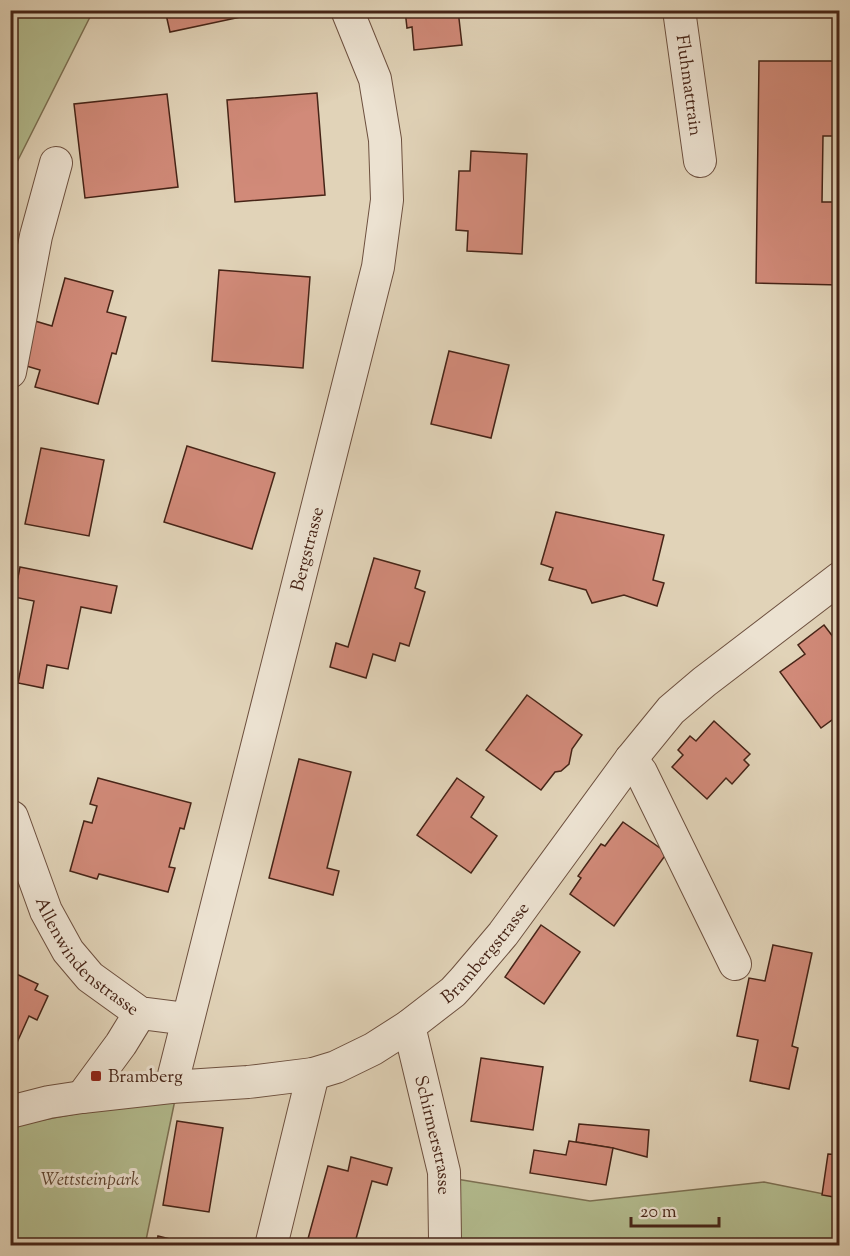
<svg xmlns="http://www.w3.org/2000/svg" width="850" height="1256" font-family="'Sorts Mill Goudy',serif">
	<rect width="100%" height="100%" fill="#e1d3b8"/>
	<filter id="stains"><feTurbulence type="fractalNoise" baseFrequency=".00333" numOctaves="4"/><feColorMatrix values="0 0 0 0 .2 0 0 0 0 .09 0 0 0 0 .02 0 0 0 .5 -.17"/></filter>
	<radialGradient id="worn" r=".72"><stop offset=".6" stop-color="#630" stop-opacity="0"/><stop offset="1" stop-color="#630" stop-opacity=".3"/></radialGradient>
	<g fill="#b3bc8f" stroke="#7c7053" stroke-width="1.5">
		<polygon points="11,10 93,11 11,174 10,11"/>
		<polygon points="176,1095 145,1245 11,1246 11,1126"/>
		<polygon points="450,1178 590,1201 764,1182 839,1197 839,1245 442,1246"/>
	</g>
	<g fill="#d18a79" stroke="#462417" stroke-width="1.5">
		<polygon points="165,10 254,10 255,14 170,32"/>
		<polygon points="405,10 458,10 462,45 414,50 412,27 407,28"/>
		<polygon points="759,61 840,61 840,136 823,136 822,202 840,202 840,285 756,283"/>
		<polygon points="317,93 325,195 235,202 227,100"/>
		<polygon points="167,94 178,187 85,198 74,104"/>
		<polygon points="471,151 527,154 522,254 467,251 468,231 456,230 459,171 470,171"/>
		<polygon points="219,270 310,277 303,368 212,361"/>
		<polygon points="65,278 113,291 107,312 126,317 116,354 112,353 98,404 35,387 40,370 23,365 35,321 52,326"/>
		<polygon points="449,351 509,365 491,438 431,424"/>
		<polygon points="187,446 275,473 252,549 164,522"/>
		<polygon points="41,448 104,460 89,536 25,524"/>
		<polygon points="556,512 664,535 653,580 664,583 657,606 624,595 592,603 586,590 549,580 553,568 541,564"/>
		<polygon points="374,558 420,571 415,588 425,592 409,646 400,643 395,661 373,654 366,678 330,667 336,643 348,647"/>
		<polygon points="20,567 117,586 111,613 81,607 68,669 47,665 43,688 18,683 34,601 14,597"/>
		<polygon points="824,625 840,646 840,714 821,728 780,672 805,654 798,645"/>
		<polygon points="527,695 582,735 572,749 569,764 561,771 555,772 541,790 486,750"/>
		<polygon points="714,721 750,754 744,760 749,765 732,784 726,778 707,799 672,767 683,755 678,750 690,736 696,741"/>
		<polygon points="299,759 351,772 327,868 339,871 333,895 269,878"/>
		<polygon points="98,778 191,803 184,829 180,828 169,867 175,868 168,892 99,874 97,879 70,871 84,821 92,823 97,806 90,804"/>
		<polygon points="457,778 484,797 471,817 497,836 471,873 417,835"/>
		<polygon points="623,822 667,853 614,926 570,894 581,878 578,876 601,844 605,846"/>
		<polygon points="541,925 580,952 544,1004 505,977"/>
		<polygon points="773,945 812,953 792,1046 798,1048 789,1089 750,1081 758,1040 737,1036 749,978 765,981"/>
		<polygon points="10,971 38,984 35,990 48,996 37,1020 29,1016 10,1058"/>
		<polygon points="481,1058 543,1067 533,1130 471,1121"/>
		<polygon points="177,1121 223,1128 209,1212 163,1205"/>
		<polygon points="579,1124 649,1130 647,1157 613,1148 576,1142"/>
		<polygon points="569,1141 613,1148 606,1185 530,1173 534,1150 566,1155"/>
		<polygon points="828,1154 840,1155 840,1198 822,1195"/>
		<polygon points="351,1157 392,1168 387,1185 372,1181 354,1246 306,1246 328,1166 348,1171"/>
		<polygon points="158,1236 198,1246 156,1246"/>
	</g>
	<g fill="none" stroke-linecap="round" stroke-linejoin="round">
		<g stroke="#6d503f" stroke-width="34">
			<g id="minor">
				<path id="s1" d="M679 10 700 161"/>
				<polyline points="10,372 36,236 56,163"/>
				<polyline points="631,759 641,772 735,964"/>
				<path id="s2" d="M10 816 12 817 46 911 68 951 90 977 140 1013 187 1019"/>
				<path id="s3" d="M409 1026 444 1172 445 1239 444 1246"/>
				<path id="s4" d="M171 1087 378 267 387 200 385 140 375 79 347 10"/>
				<polyline points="82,1097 121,1044 140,1013"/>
				<path id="s5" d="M10 1112 49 1102 82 1097 171 1087 248 1082 313 1074 336 1067 373 1049 409 1026 453 992 464 980 503 934 631 759 671 710 704 682 840 578"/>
				<polyline points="271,1246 313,1074"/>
			</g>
		</g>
		<use href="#minor" stroke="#ece2d1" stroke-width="32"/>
	</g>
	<rect fill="#8f2418" stroke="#ece2d1" stroke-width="2" x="90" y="1070" width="12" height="12" rx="3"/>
	<g text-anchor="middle" stroke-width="6" stroke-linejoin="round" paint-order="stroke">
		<g font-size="18" fill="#462417" stroke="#ece2d1">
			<text dy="6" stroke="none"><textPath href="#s1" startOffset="76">Fluhmattrain</textPath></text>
			<text dy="6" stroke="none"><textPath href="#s4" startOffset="555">Bergstrasse</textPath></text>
			<text dy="6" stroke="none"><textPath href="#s2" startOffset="164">Allenwindenstrasse</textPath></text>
			<text dy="6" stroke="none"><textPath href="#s5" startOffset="520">Brambergstrasse</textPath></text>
			<text dy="6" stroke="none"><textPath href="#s3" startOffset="112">Schirmerstrasse</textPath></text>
		</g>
		<g font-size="18" fill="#462417" stroke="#ece2d1" text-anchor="start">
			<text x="108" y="1082">Bramberg</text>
		</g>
		<g font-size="18" font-style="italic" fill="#5c422f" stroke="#ece2d1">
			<text x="90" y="1185">Wettsteinpark</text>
		</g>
	</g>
	<rect width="850" height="1256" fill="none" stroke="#e1d3b8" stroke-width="36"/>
	<rect x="12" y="12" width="826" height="1232" fill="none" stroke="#462417" stroke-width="3"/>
	<rect x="18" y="18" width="814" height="1220" fill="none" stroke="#462417" stroke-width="1.5"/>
	<path d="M631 1217v9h88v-9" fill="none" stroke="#462417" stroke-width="3"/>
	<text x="640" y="1217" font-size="18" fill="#462417" stroke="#ece2d1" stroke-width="4.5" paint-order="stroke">20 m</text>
	<rect width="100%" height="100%" filter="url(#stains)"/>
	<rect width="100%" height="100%" fill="url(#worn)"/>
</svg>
